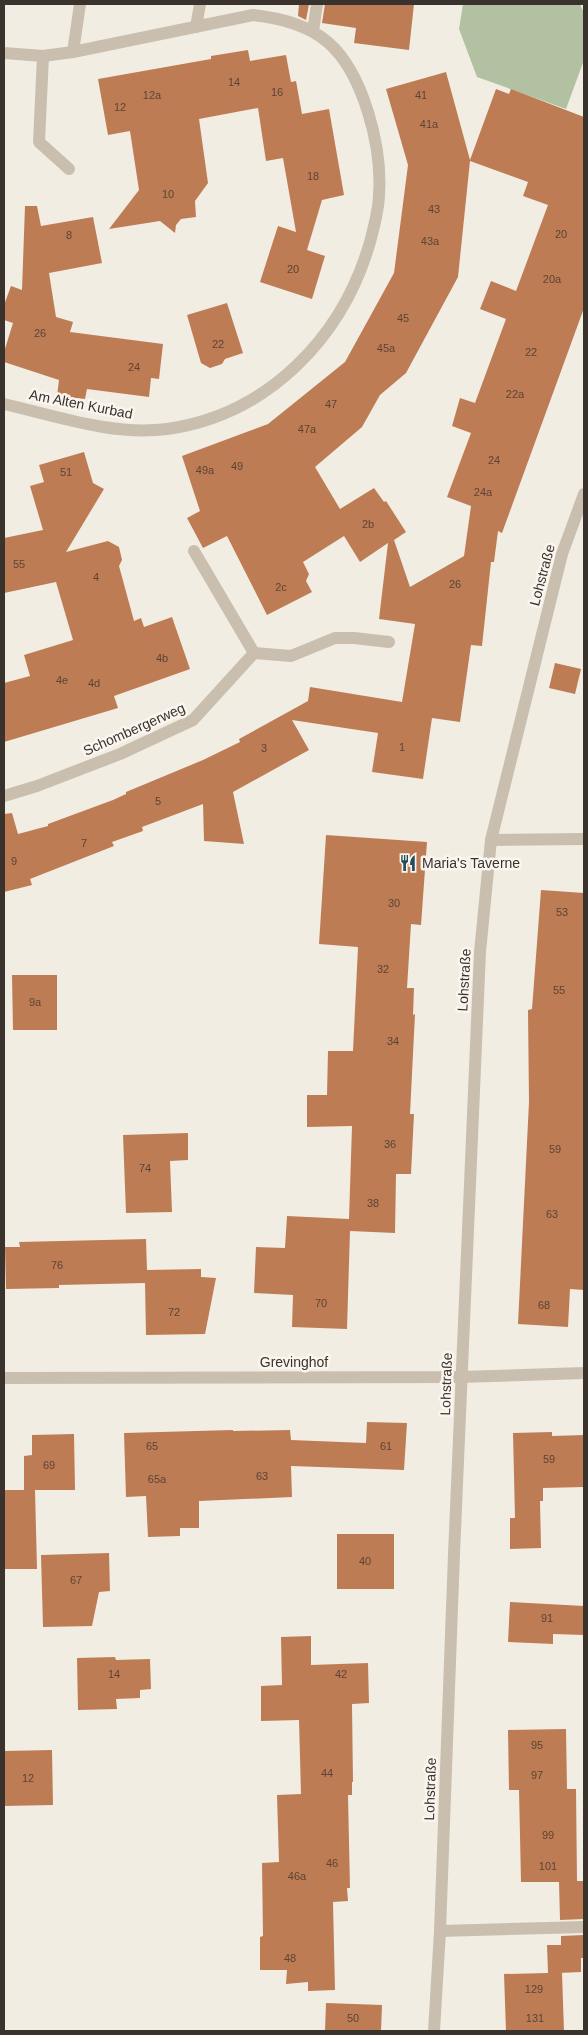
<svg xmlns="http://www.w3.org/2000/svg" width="588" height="2035" font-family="Helvetica,sans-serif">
	<rect width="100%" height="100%" fill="#f2ede2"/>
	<polygon fill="#b3c1a3" points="463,4 580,4 584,13 584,60 566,109 477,77 459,29"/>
	<g fill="#be7c55" fill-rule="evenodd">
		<polygon points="299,4 309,4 306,20 298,16"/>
		<polygon points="325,4 414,4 409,50 354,43 356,28 322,23"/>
		<polygon points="248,50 250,61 286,55 291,82 296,81 302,114 329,109 344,195 322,200 307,250 325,256 312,299 260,282 278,226 296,232 283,158 266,161 258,108 199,119 208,183 195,201 196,217 181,219 176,225 175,233 160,221 109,229 139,190 130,131 108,135 98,79 211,59 211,56"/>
		<path d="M446 72 470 160 496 89 509 94 511 89 584 117V308L502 533 498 531 494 562H491L482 646 471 645 460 722 432 718 423 779 372 772 378 733 292 720 309 750 233 792 244 844 204 841 203 804 142 827 143 831 112 842 114 846 30 879 32 885 4 892V814L12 813 18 834 48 826V824L113 800 126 794V792L203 760 240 742 239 739 308 701 310 687 402 702 415 624 379 619 388 543 360 562 344 536 303 562 309 574 306 581 312 592 267 615 227 536 203 548 187 518 200 511 182 456 268 424 345 362 394 273 408 165 386 89ZM470 161 528 182 523 196 548 205 516 291 491 281 480 309 506 319 475 403 460 398 452 426 471 433 447 497 471 506 464 556 410 587 394 540 406 532 386 501 384 502 374 488 340 509 315 467 362 427 380 395 406 373 458 277Z"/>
		<polygon points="25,206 37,206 41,226 93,217 102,263 49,273 56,317 73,322 70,332 163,344 159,379 151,378 149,397 87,389 85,399 57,396 59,380 4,362 4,352 13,323 4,320 4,305 11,286 22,290"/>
		<polygon points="227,303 243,353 225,359 222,364 210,368 201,363 187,315"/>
		<polygon points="84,452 93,483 104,489 66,552 108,541 119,547 122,560 119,566 134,621 141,618 144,627 172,617 190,669 114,696 118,708 4,742 4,683 30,676 24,655 73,640 56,582 4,593 4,538 43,530 30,486 44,482 39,465"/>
		<polygon points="555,663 581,669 575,694 549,688"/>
		<polygon points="326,835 427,842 421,925 411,924 407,988 414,988 413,1015 415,1014 410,1114 414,1114 411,1174 396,1174 395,1233 350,1231 347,1329 292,1327 293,1295 254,1293 256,1247 285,1248 287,1216 349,1219 352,1126 307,1127 307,1095 327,1095 328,1051 353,1051 358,947 319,944"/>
		<polygon points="541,890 584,893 584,1290 570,1289 568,1327 518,1324 529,1102 528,1010 532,1009"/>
		<polygon points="12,975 57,975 57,1030 13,1030"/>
		<polygon points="188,1133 188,1160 170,1161 172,1212 126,1213 123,1135"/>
		<polygon points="146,1239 147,1270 201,1269 201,1277 216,1278 205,1334 146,1335 145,1283 59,1285 59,1288 6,1289 5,1247 20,1247 19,1242"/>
		<polygon points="367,1422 407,1423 404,1470 291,1466 292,1497 199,1501 199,1528 180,1528 180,1536 148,1537 146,1496 126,1497 124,1433 233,1430 233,1431 290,1430 291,1440 366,1443"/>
		<polygon points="552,1432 552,1436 584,1435 584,1487 543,1488 543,1501 540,1501 541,1548 510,1549 510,1518 515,1518 513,1433"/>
		<polygon points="74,1434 75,1490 24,1490 24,1456 32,1455 32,1435"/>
		<polygon points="5,1490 35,1490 37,1569 5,1569"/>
		<rect x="337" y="1534" width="57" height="55"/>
		<polygon points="109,1553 110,1591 99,1592 92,1626 43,1627 41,1555"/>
		<polygon points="510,1602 584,1606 584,1635 553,1634 553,1644 508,1642"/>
		<polygon points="311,1636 311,1665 368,1663 369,1703 352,1704 353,1782 352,1782 352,1795 348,1795 350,1888 347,1888 348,1901 333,1902 335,1990 308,1991 308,1982 286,1984 287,1970 260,1970 260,1937 263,1936 262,1863 279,1862 277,1795 301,1794 299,1720 261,1721 261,1686 282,1685 281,1637"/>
		<polygon points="115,1657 116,1660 150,1659 151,1689 140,1690 140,1698 116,1699 117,1709 78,1710 77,1658"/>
		<polygon points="566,1729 567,1789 576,1789 577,1881 584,1881 584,1919 560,1920 559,1882 521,1882 519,1790 509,1790 508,1730"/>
		<polygon points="52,1750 53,1805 4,1806 4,1751"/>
		<polygon points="584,1935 584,1958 581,1958 581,1972 559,1973 562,1973 564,2031 506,2031 504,1974 548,1973 547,1945 561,1945 561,1936"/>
		<polygon points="326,2003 382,2005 381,2031 325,2031"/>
	</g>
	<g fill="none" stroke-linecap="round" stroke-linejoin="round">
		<g stroke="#cabfaf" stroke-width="12">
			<polyline points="196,27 200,4"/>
			<polyline points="313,31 317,4"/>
			<polyline points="73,52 80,4"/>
			<path d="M4 53 43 56 73 52 253 15C319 22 348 48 368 112 376 138 381 166 379 194 379 209 374 227 370 242 343 337 268 415 167 429 113 436 56 416 4 404"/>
			<polyline points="43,56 39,142 69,169"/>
			<polyline points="194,551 254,653"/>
			<polyline points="4,796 37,786 120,754 193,720 254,653 291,656 335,638 354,638 389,642"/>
			<polyline points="491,840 584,839"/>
			<polyline points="4,1378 461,1377 584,1373"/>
			<polyline points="440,1931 584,1927"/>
			<polyline points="434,2031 440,1931 454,1554 480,952 491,840 562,554 584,494"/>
		</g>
	</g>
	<defs>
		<g id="restaurant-bare" transform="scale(1.35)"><path d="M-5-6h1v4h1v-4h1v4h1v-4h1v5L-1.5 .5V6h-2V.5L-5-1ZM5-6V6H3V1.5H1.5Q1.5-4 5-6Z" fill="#244e59" stroke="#faf6ef" stroke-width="2.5" paint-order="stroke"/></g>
	</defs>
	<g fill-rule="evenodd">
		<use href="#restaurant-bare" x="408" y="863"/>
	</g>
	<g text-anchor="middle" stroke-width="5" stroke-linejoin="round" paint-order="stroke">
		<g font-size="11" fill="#5b4436">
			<text x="234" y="86">14</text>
			<text x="277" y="96">16</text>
			<text x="152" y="99">12a</text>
			<text x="421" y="99">41</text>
			<text x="120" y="111">12</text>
			<text x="429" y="128">41a</text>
			<text x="313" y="180">18</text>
			<text x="168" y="198">10</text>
			<text x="434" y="213">43</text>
			<text x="561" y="238">20</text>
			<text x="69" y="239">8</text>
			<text x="430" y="245">43a</text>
			<text x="293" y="273">20</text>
			<text x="552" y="283">20a</text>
			<text x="403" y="322">45</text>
			<text x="40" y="337">26</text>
			<text x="218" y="348">22</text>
			<text x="386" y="352">45a</text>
			<text x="531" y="356">22</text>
			<text x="134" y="371">24</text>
			<text x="515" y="398">22a</text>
			<text x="331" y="408">47</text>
			<text x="307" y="433">47a</text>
			<text x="494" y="464">24</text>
			<text x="237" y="470">49</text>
			<text x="205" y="474">49a</text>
			<text x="66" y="476">51</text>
			<text x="483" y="496">24a</text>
			<text x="368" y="528">2b</text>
			<text x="19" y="568">55</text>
			<text x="96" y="581">4</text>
			<text x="455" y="588">26</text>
			<text x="281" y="591">2c</text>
			<text x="162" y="662">4b</text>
			<text x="62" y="684">4e</text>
			<text x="94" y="687">4d</text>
			<text x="402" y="751">1</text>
			<text x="264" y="752">3</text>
			<text x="158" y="805">5</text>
			<text x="84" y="847">7</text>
			<text x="14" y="865">9</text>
			<text x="394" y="907">30</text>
			<text x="562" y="916">53</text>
			<text x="383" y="973">32</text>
			<text x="559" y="994">55</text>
			<text x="35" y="1006">9a</text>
			<text x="393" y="1045">34</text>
			<text x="390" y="1148">36</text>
			<text x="555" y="1153">59</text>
			<text x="145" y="1172">74</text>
			<text x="373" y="1207">38</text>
			<text x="552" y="1218">63</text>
			<text x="57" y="1269">76</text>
			<text x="321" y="1307">70</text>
			<text x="544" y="1309">68</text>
			<text x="174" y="1316">72</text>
			<text x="152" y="1450">65</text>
			<text x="386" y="1450">61</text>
			<text x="549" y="1463">59</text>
			<text x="49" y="1469">69</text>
			<text x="262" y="1480">63</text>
			<text x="157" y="1483">65a</text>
			<text x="365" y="1565">40</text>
			<text x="76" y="1584">67</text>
			<text x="547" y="1622">91</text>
			<text x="114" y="1678">14</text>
			<text x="341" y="1678">42</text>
			<text x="537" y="1749">95</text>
			<text x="327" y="1777">44</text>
			<text x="537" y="1779">97</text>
			<text x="28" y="1782">12</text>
			<text x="548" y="1839">99</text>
			<text x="332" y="1867">46</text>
			<text x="548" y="1870">101</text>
			<text x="297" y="1880">46a</text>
			<text x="290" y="1962">48</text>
			<text x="534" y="1993">129</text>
			<text x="353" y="2022">50</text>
			<text x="535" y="2022">131</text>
		</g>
		<g font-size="14" fill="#3a322c" stroke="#faf6ef">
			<text transform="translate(81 404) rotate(11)" y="5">Am Alten Kurbad</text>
			<text transform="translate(542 575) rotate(-75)" y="5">Lohstraße</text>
			<text transform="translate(134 729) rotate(-24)" y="5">Schombergerweg</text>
			<text transform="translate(464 980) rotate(-87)" y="5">Lohstraße</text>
			<text x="294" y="1367">Grevinghof</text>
			<text transform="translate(446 1384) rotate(-88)" y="5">Lohstraße</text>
			<text transform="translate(430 1789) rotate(-88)" y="5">Lohstraße</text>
		</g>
		<g font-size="14" fill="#3a322c" stroke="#faf6ef" text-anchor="start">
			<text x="422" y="868">Maria's Taverne</text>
		</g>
	</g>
	<rect width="588" height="2035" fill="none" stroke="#3a322c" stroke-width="10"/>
</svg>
